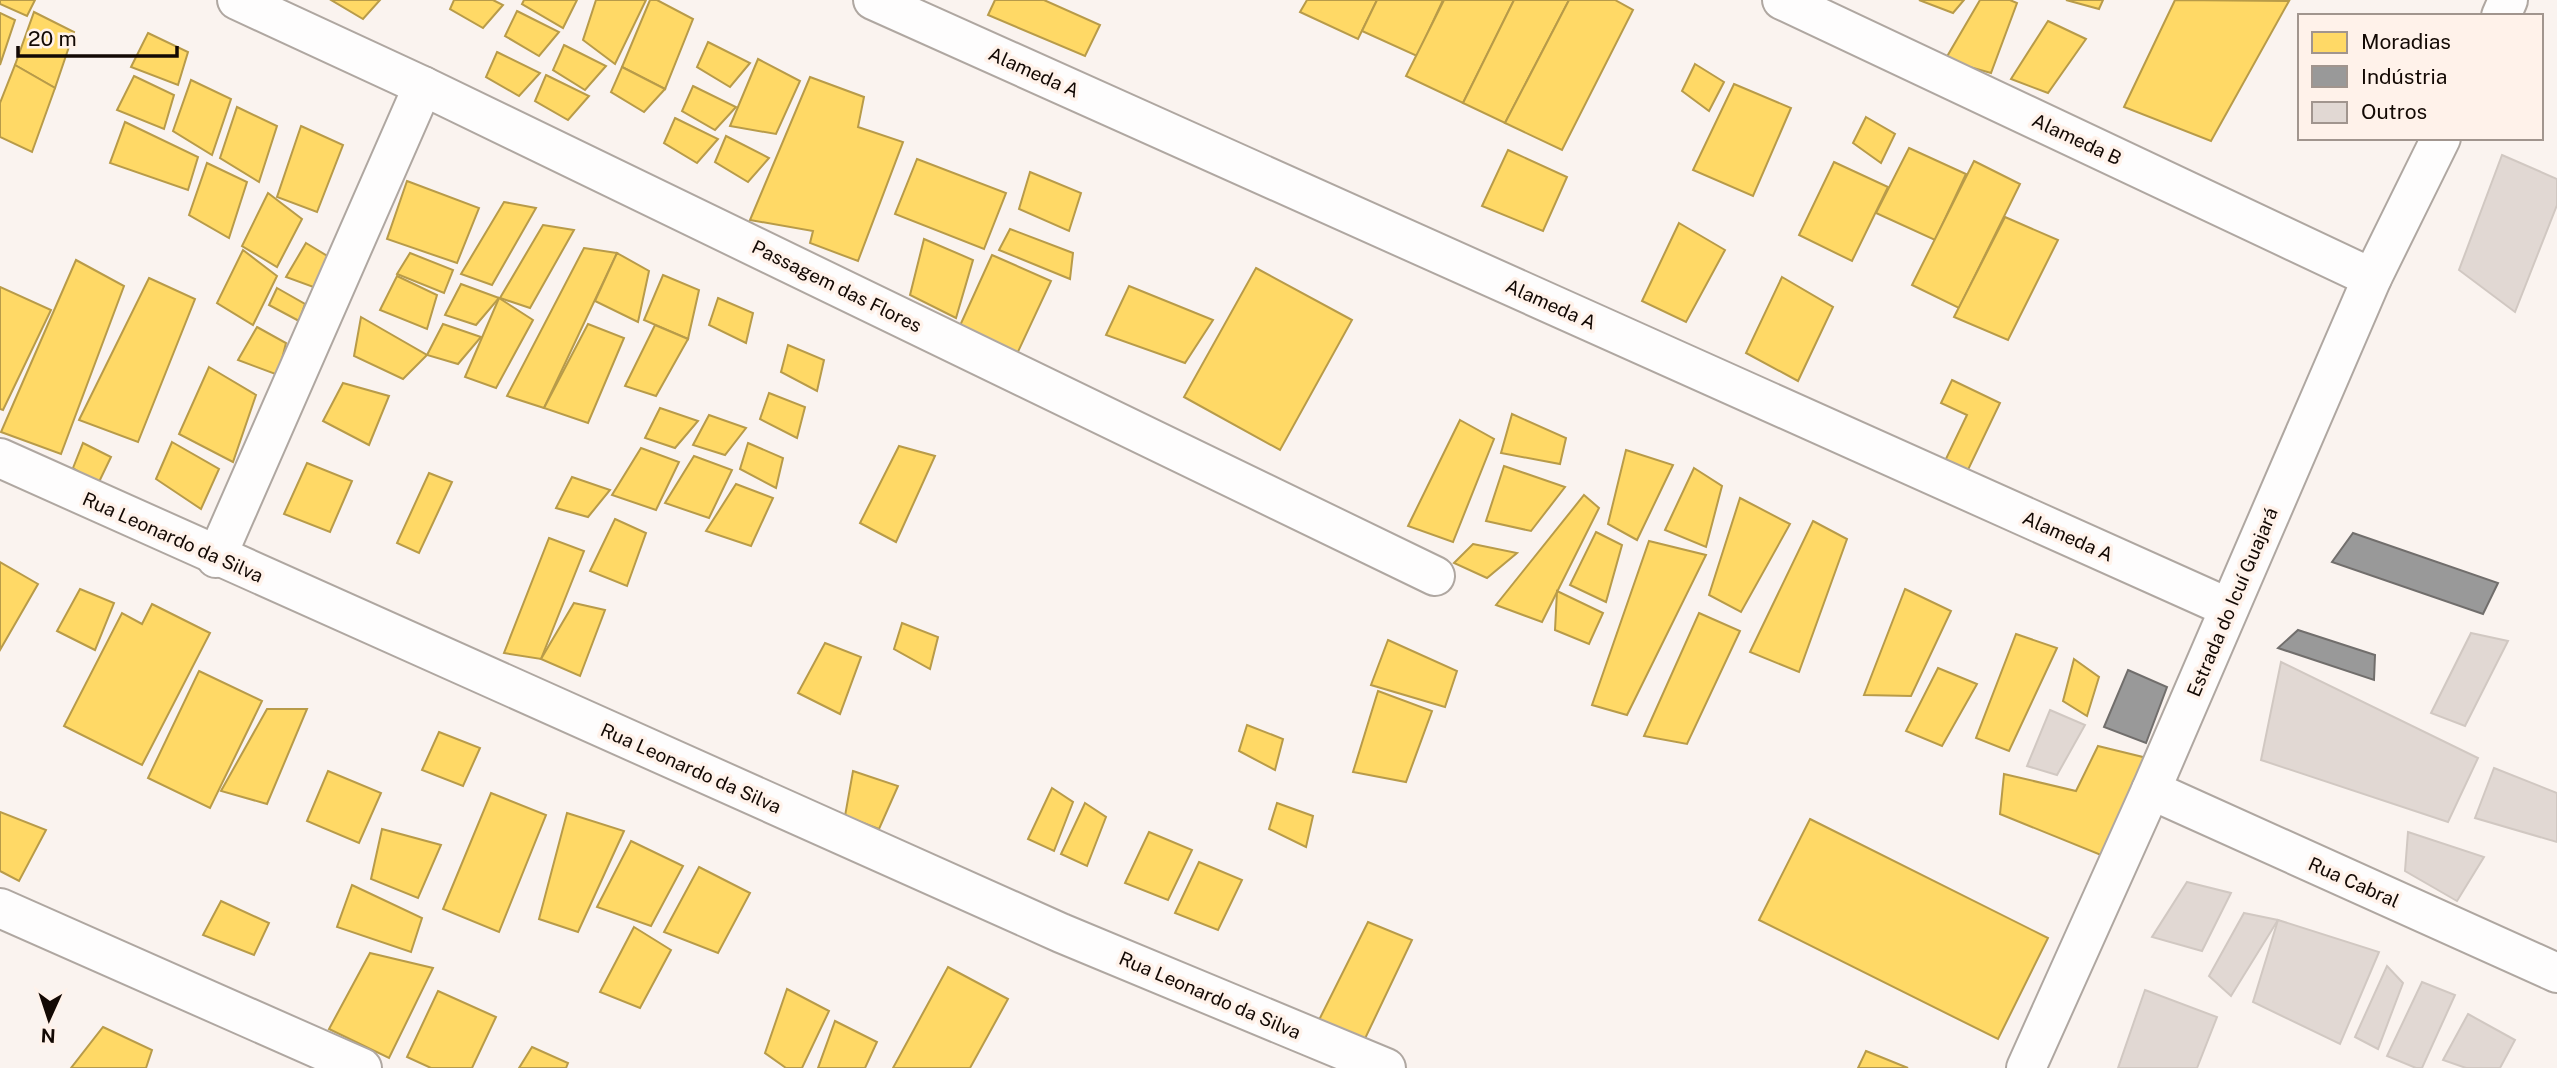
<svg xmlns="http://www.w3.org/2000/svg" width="2557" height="1068" font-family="'Public Sans',sans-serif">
	<rect width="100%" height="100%" fill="#faf3ef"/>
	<g fill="#ffd966" stroke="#b89b49" stroke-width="2">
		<polygon points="0,0 35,0 27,16 0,4"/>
		<polygon points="331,0 380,0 363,19"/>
		<polygon points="454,0 493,0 503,5 483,28 450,9"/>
		<polygon points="524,0 577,0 563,28 522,4"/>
		<polygon points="596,0 646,0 615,64 583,40"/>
		<polygon points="650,0 657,0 693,19 665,89 622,67"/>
		<polygon points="995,0 1044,0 1100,25 1085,56 988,15"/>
		<polygon points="1307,0 1377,0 1358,39 1300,12"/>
		<polygon points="1377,0 1443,0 1417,56 1362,31"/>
		<polygon points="1444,0 1514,0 1463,103 1406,76"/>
		<polygon points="1514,0 1569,0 1505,123 1463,103"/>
		<polygon points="1569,0 1615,0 1633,10 1562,150 1505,123"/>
		<polygon points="1919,0 1964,0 1953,13"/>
		<polygon points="1980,0 2010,0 2017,3 1991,73 1945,60"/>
		<polygon points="2066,0 2103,0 2099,9"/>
		<polygon points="2175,0 2289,1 2211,141 2124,107"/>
		<polygon points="517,11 559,32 539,56 505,36"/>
		<polygon points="34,12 74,32 55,88 15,65"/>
		<polygon points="0,13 15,20 0,65"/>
		<polygon points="2048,21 2086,39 2048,93 2011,79"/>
		<polygon points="148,33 188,52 178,85 131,67"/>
		<polygon points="708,42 750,63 730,87 697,67"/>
		<polygon points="564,45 606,66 585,90 553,70"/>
		<polygon points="497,52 540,73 519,96 486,77"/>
		<polygon points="758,59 800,81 776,134 730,126"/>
		<polygon points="1695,64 1724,82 1709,111 1682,91"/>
		<polygon points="15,65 55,88 32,152 0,137 0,103"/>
		<polygon points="622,67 665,89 644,112 611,92"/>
		<polygon points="546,75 589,96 568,120 535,101"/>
		<polygon points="134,76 174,95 164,129 117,110"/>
		<polygon points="810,77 864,97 858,127 903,142 858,261 810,243 813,231 750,220"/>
		<polygon points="191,80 231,99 212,155 173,131"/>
		<polygon points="1734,84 1791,108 1753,196 1693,170"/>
		<polygon points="693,86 736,107 715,130 682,111"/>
		<polygon points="237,107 277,126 259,182 220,158"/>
		<polygon points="1866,117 1895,134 1881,163 1853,143"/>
		<polygon points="675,118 718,139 697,163 664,143"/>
		<polygon points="125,122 198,157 188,190 110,163"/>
		<polygon points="301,126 343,145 317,212 277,197"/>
		<polygon points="726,136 769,158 748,182 715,162"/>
		<polygon points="1909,148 1966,174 1935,240 1876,213"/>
		<polygon points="1508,150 1567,177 1543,231 1482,206"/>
		<polygon points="917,159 1006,193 984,249 895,214"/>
		<polygon points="1974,161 2020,184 1959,308 1912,285"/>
		<polygon points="1834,162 1888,187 1852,261 1799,235"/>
		<polygon points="207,163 247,182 229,238 189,215"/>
		<polygon points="1030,172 1081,193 1069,231 1019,209"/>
		<polygon points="407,181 479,208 457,263 387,239"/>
		<polygon points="268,193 302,219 277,267 242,246"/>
		<polygon points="504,202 536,208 492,285 461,274"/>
		<polygon points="2005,217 2058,240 2008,340 1954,317"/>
		<polygon points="1679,223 1725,250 1686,322 1642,301"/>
		<polygon points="543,225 574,230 530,308 500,298"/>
		<polygon points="1010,229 1073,253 1070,279 999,250"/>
		<polygon points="924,239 973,260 956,318 910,295"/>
		<polygon points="306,243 334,260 327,292 286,277"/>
		<polygon points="584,248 617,253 544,408 507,396"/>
		<polygon points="243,250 277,276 253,325 217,303"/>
		<polygon points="410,253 453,270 444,293 397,274"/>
		<polygon points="617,253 649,271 638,322 595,301"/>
		<polygon points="992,255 1051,281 1016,356 958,330"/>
		<polygon points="76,260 124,286 61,454 1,432"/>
		<polygon points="1256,268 1352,320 1280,450 1184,397"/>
		<polygon points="663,275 699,290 688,339 644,320"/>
		<polygon points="397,276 437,295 427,329 380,310"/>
		<polygon points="1782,277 1833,307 1798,381 1746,353"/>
		<polygon points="149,278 195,299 138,442 79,420"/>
		<polygon points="461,284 499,298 476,325 445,315"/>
		<polygon points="1129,286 1213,320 1185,363 1106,335"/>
		<polygon points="0,287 51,310 3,410 0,409"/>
		<polygon points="277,288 305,304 299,321 269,305"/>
		<polygon points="499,298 533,320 496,388 465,377"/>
		<polygon points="718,298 753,313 746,343 709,325"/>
		<polygon points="361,317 427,355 403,379 354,356"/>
		<polygon points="443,324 481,337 458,364 427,355"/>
		<polygon points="588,324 624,338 588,423 544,408"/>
		<polygon points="655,325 688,339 656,396 625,386"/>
		<polygon points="257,327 286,343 278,375 238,360"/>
		<polygon points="788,345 824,360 817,391 781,372"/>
		<polygon points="209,367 256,395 233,462 179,434"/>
		<polygon points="1952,380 2000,403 1966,474 1944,463 1967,415 1941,403"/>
		<polygon points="343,383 389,396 369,445 323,421"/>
		<polygon points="769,393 805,407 797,438 760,419"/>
		<polygon points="660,408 698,421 675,448 645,438"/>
		<polygon points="1512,414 1566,438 1560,464 1501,453"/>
		<polygon points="709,415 746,428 725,455 693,445"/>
		<polygon points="1460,420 1494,439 1453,542 1408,526"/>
		<polygon points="172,442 219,469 201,509 156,479"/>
		<polygon points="83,443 111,457 98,484 73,468"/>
		<polygon points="748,443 783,458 776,488 740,469"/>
		<polygon points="899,446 935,456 896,542 860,523"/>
		<polygon points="641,448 679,462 656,510 612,495"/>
		<polygon points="1626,450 1673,465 1637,540 1608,524"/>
		<polygon points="694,456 732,470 709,518 665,503"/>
		<polygon points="307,463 352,481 330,532 284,514"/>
		<polygon points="1504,466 1565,487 1531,531 1486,521"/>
		<polygon points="1694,468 1722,486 1706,547 1665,530"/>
		<polygon points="429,473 452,482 419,553 397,543"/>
		<polygon points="572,477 610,490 588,517 556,508"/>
		<polygon points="736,484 773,498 751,546 706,531"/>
		<polygon points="1584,495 1599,508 1542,622 1496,605"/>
		<polygon points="1740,498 1790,524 1741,612 1709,595"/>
		<polygon points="615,519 646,533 627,586 590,571"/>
		<polygon points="1813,521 1847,539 1799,672 1750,652"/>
		<polygon points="1596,532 1622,545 1606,602 1570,585"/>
		<polygon points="549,538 584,551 541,659 504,653"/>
		<polygon points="1649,541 1706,555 1627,715 1592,705"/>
		<polygon points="1473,544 1517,553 1487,578 1454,563"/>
		<polygon points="0,562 38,584 0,650"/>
		<polygon points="80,589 114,603 95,650 57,631"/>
		<polygon points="1905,589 1951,611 1911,696 1864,695"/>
		<polygon points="1557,591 1603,613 1589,644 1555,630"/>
		<polygon points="574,603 605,610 580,676 541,659"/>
		<polygon points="152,604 210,633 142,765 64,726 122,613 142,624"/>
		<polygon points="1699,613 1740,631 1687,744 1644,736"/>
		<polygon points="902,623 938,637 930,669 894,649"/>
		<polygon points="2016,634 2057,648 2009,751 1976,738"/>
		<polygon points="1388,640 1457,671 1445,707 1371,685"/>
		<polygon points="825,643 861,657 840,714 798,693"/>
		<polygon points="2074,659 2099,677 2087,716 2063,701"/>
		<polygon points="1938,668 1977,684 1942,746 1906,731"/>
		<polygon points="199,671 262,701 210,808 148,778"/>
		<polygon points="1378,691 1432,711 1406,782 1353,772"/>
		<polygon points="267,709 307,709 267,804 221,791"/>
		<polygon points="1247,725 1283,739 1275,770 1239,751"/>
		<polygon points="439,732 480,748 463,786 422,770"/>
		<polygon points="2098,746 2147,758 2101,855 2000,814 2004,774 2076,791"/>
		<polygon points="328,771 381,793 359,843 307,821"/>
		<polygon points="853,771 898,786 879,829 845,816"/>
		<polygon points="1052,788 1073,802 1054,851 1028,839"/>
		<polygon points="491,793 546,815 499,932 443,909"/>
		<polygon points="1085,803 1106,817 1087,866 1061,854"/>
		<polygon points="1277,803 1313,816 1306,847 1269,829"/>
		<polygon points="0,812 46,830 19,881 0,871"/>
		<polygon points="567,813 624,831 578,932 539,919"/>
		<polygon points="1810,819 2048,938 1998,1039 1759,920"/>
		<polygon points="382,829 441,845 418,898 371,879"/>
		<polygon points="1149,832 1192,850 1168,900 1125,883"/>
		<polygon points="631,841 683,866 651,926 597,907"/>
		<polygon points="1199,862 1242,880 1218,930 1175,913"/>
		<polygon points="699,867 750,893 718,953 664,932"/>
		<polygon points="352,885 422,918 411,952 337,927"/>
		<polygon points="221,901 269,923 254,955 203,935"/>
		<polygon points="1368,922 1412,940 1361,1047 1316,1026"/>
		<polygon points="634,927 671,950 640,1008 600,992"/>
		<polygon points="370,953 433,968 389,1058 329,1029"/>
		<polygon points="948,967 1008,999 970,1068 893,1068"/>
		<polygon points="787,989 829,1011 802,1068 786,1068 765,1053"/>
		<polygon points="438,991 496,1017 472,1068 431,1068 407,1057"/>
		<polygon points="835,1021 877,1042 865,1068 818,1068"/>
		<polygon points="103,1027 152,1050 146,1068 71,1068"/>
		<polygon points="532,1047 568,1063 566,1068 519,1068"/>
		<polygon points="1866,1051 1908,1068 1858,1068"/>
	</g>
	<g fill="#999" stroke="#716e6c" stroke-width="2">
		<polygon points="2353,533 2498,583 2483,614 2332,562"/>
		<polygon points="2298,630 2375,655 2374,680 2278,648"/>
		<polygon points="2128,670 2167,687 2146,743 2104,727"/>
	</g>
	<g fill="#e1d8d3" stroke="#d1c8c2" stroke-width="2">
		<polygon points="2502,155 2557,179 2557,205 2515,312 2459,270"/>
		<polygon points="2471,633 2508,641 2465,726 2431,713"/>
		<polygon points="2281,662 2478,758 2448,822 2261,760"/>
		<polygon points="2050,710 2085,725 2057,775 2027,766"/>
		<polygon points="2494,768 2557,793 2557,842 2475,818"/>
		<polygon points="2408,832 2484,857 2457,901 2405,871"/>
		<polygon points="2187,882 2231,893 2202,951 2152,937"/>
		<polygon points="2244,913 2278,920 2231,996 2209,976"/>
		<polygon points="2278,920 2379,952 2340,1044 2253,1002"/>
		<polygon points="2387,966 2403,983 2378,1049 2355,1037"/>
		<polygon points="2422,982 2455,995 2422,1068 2416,1068 2387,1056"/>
		<polygon points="2145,990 2217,1017 2197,1068 2118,1068"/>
		<polygon points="2468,1014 2515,1040 2500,1068 2466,1068 2443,1060"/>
	</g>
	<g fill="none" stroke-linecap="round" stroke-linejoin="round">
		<g stroke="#afa7a1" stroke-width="42">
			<g id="street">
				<polyline points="237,0 423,86 1435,576"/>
				<polyline points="873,0 2229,608"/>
				<polyline points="1782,0 2372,278"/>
				<polyline points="0,458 1061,933 1386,1068"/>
				<polyline points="216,558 423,86"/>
				<polyline points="2151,790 2557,973"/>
				<polyline points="0,908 362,1068"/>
			</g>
		</g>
		<g stroke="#afa7a1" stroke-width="42">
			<g id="secondary">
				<polyline points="2501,16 2508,0"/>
				<polyline points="2026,1068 2151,790 2372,278 2441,138"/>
			</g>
		</g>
		<use href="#street" stroke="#fefdfd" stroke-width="38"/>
		<use href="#secondary" stroke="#fefdfd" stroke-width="38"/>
	</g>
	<g text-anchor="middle" stroke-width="7" stroke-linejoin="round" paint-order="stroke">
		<g font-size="19" fill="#130904" stroke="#fff2ea">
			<text transform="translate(1034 72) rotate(24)" y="7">Alameda A</text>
			<text transform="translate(2077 139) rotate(25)" y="7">Alameda B</text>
			<text transform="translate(837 286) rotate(26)" y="7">Passagem das Flores</text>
			<text transform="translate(1551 304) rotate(24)" y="7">Alameda A</text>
			<text transform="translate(2068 536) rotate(24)" y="7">Alameda A</text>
			<text transform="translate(173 537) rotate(24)" y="7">Rua Leonardo da Silva</text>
			<text transform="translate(2232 602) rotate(-67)" y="7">Estrada do Icuí Guajará</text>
			<text transform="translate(691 768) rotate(24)" y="7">Rua Leonardo da Silva</text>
			<text transform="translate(2354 882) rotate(24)" y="7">Rua Cabral</text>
			<text transform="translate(1210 995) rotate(23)" y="7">Rua Leonardo da Silva</text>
		</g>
	</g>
	<rect x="2298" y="14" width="245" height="126" fill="#fff2ea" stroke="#a1958e" stroke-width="2"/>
	<rect x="2312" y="32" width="35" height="21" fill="#ffd966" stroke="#a1958e" stroke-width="2"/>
	<text x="2361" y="49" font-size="21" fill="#130904">Moradias</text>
	<rect x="2312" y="66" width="35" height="21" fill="#999999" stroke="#a1958e" stroke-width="2"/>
	<text x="2361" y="84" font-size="21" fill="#130904">Indústria</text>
	<rect x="2312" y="102" width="35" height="21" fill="#e1d8d3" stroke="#a1958e" stroke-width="2"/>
	<text x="2361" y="119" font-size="21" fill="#130904">Outros</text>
	<g transform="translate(49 1019) rotate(183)" stroke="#fff2ea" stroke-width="5" paint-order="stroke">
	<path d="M0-5L12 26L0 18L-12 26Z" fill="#130904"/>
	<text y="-10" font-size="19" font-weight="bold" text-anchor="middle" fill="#130904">N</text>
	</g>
	<path d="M18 46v10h159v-10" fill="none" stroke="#130904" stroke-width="3.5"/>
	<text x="28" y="46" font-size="21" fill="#130904" stroke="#fff2ea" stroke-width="5" paint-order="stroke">20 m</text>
</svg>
